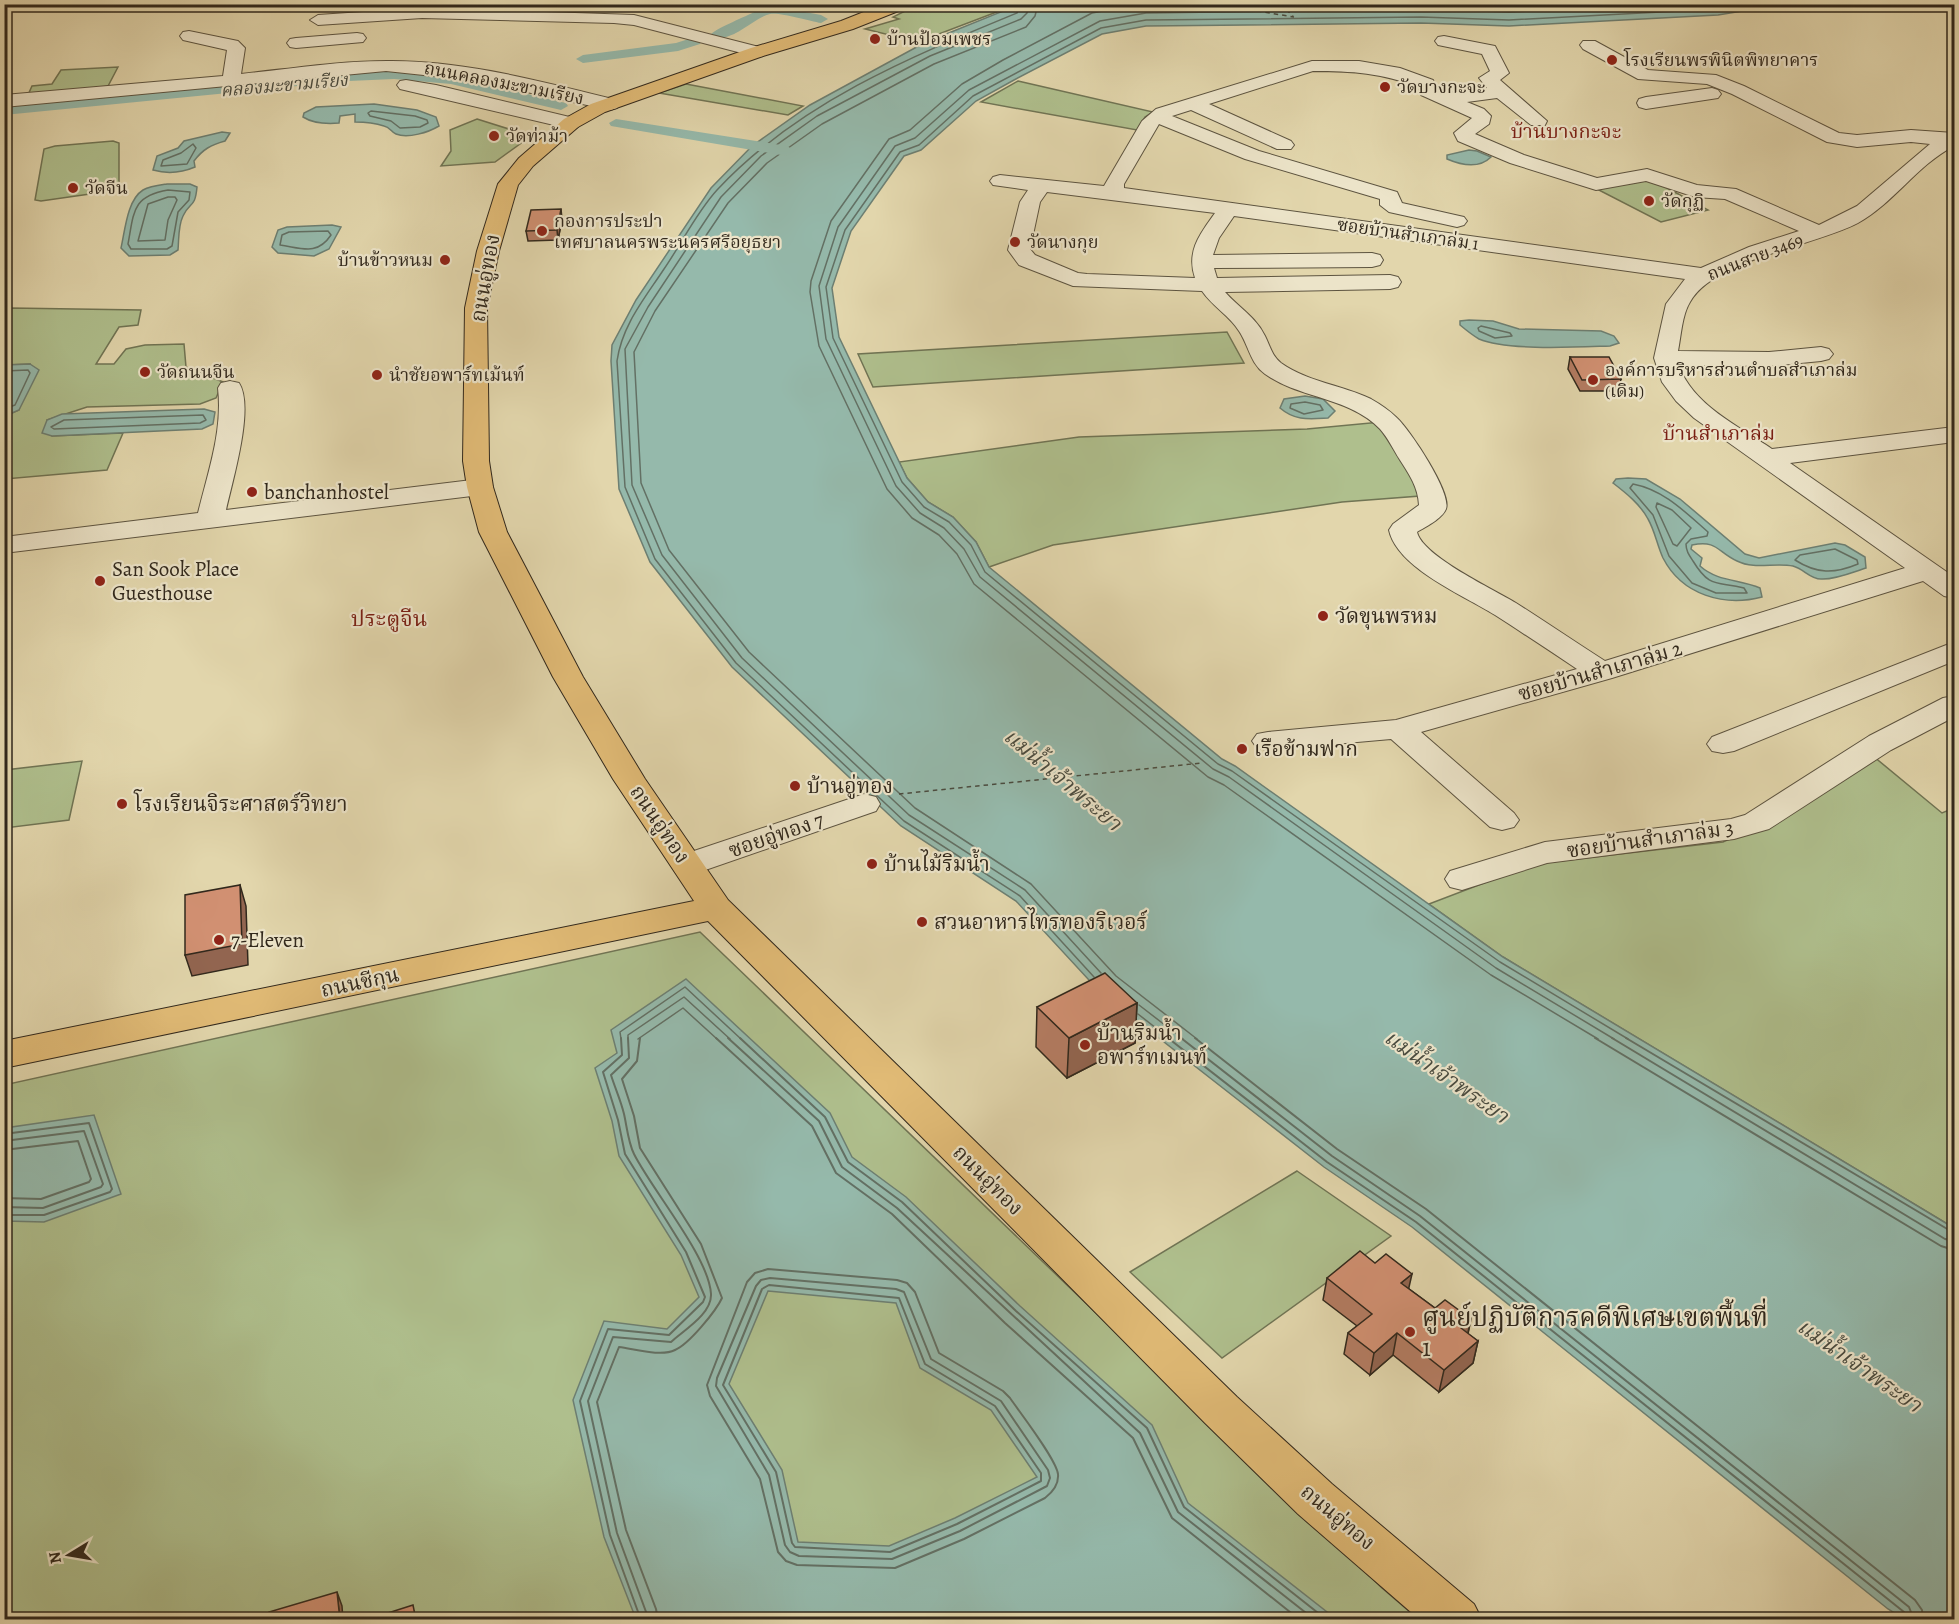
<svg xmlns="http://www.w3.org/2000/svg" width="1959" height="1624" font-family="Alegreya,'Noto Serif Thai',serif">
	<rect width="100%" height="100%" fill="#e2d6ac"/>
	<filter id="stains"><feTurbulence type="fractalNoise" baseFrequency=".00333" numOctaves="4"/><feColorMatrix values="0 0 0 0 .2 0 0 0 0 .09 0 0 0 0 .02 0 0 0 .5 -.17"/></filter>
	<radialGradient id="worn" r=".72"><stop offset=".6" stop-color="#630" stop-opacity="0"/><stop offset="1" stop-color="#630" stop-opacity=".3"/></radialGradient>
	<g fill="#afbf8d" stroke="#707454" stroke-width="1.5">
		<polygon points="917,5 917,4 1015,5 918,42 865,29 899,19 893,17"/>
		<polygon points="118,67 107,88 28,95 32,86 52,84 61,70"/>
		<polygon points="1018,81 1153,112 1145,117 1137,130 981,102"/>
		<polygon points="686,84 803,106 788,115 659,93"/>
		<polygon points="477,119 531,136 495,162 441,166 451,151 450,130"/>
		<polygon points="113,141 119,143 119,187 104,192 41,201 35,200 44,149 55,146"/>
		<polygon points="1635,178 1658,183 1708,210 1661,222 1593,187"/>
		<polygon points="10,308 141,310 138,325 119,327 96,364 114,364 126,349 145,345 184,344 186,367 223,382 216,398 200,404 87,407 47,420 52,436 123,433 107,470 5,479 5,416 19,410 30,364 5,365 5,310"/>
		<polygon points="1227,332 1244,363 873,387 858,354"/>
		<polygon points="1381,422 1416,480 1420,496 1342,502 1053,545 989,567 976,542 953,517 928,502 907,478 899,462 1079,437 1307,429"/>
		<polygon points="1873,756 1942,813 1954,808 1954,1228 1503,957 1429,904 1534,864 1723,842 1768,821"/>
		<polygon points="82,761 69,820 5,828 5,770"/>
		<polygon points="700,932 1382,1588 1418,1619 5,1619 4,1085"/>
		<polygon points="1297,1171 1391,1236 1222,1358 1130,1272"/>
	</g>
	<g fill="#95b9ab" stroke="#6d7f72" stroke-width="1.5" fill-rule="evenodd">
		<polygon points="1018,5 1779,5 1718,15 1509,26 1421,23 1146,26 1102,34 1014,80 976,101 921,150 904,156 851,231 832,288 839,337 907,478 928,502 953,517 976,542 989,567 1222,759 1235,766 1503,957 1954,1228 1954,1619 1904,1619 1888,1609 1412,1227 1324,1167 1100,992 1016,901 901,826 732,667 650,562 619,489 611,361 612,345 636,300 711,188 752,146 810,105 924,43"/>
		<path d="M374 104 417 110 436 117 439 126C429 132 408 139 396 134 391 132 390 127 384 126 375 123 365 122 355 122V114L340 116 339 123C327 124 314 124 303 117L304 113 316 107Z"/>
		<path d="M222 132 230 133 225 141C211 145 203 149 194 161L195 167C181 173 167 174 153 170L157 156 178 148 184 141Z"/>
		<path d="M1469 150 1477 151 1491 157C1479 169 1461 165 1447 159V155Z"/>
		<path d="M167 184H190L197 187C195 209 190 201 183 216 178 226 179 239 178 250L170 255 129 256 121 248C125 231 127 200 143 190 150 186 160 185 167 184Z"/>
		<polygon points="332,225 341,227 329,249 314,256 278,253 272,247 278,230 287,227"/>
		<path d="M1469 320 1493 321 1519 329 1601 331 1614 336 1619 343 1610 346C1578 347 1507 351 1479 339 1472 335 1466 330 1460 325V321Z"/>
		<polygon points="30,364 39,370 19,410 5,416 5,365"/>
		<path d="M1305 396 1323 399 1335 411 1328 418C1309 419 1295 421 1280 408L1284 399Z"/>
		<polygon points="204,409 215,412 213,424 202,429 52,436 42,433 47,420 62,414"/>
		<path d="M1628 478 1646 479 1680 499 1745 554 1759 558 1835 543 1845 545 1865 557 1866 568C1853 572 1835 580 1821 579 1810 579 1804 569 1793 566 1775 562 1755 570 1737 561 1717 552 1718 540 1692 545L1691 549 1702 558 1700 566C1718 582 1739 579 1760 588L1762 597C1724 607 1682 595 1663 558 1657 545 1655 531 1648 519 1640 504 1626 493 1613 483L1616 479Z"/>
		<path d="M686 979 830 1113 852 1157 906 1197 1020 1306 1152 1425 1188 1503 1336 1619H636L604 1537 573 1400 604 1321 667 1329 699 1297 681 1255 619 1156 612 1121 595 1068 617 1053 611 1030ZM768 1291 896 1303 920 1368 991 1410 1037 1477 955 1518 889 1546 798 1542 782 1470 729 1384Z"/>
		<polygon points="94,1115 121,1194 44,1222 5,1221 5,1128"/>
	</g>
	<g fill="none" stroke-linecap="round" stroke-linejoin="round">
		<g stroke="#637064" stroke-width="1.5">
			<path d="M1021 4 1017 13C910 57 798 103 717 190 696 213 682 243 664 269 645 298 622 325 617 361L625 487 655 559 736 663 904 821 1020 896 1094 977"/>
			<polyline points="1029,4 1027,13 1021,19 930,56 817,116 761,156 721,197 648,307 625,349 632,485 662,555 742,658 909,815 1025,890 1101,973"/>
			<polyline points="1038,4 1035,16 1026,27 934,64 822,124 767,163 728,203 655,311 634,352 641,483 669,550 749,652 915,808 1031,884 1116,976 1197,1039"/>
			<polyline points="1140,4 1092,13 1003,60 962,84 910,130 889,139 831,221 811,281 810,292 819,346 887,489 912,518 939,535 957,554 974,584 1208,777 1224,785 1491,975 1598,1039"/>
			<polygon points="371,111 415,116 427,120 428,123 420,127 400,128 391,121 370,116 368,113"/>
			<polygon points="193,144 196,148 187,164 161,166 163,160 181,153"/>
			<path d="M168 190 190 192 189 200 178 212 172 246 167 249H131L128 244C134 212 132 196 168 190Z"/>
			<polygon points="168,197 175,197 177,200 168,220 165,240 138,241 148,204"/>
			<path d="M328 231 331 235C317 256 302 248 280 245L282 235 289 232Z"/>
			<polygon points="1481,326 1510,333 1512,336 1495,338 1479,331 1478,328"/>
			<polyline points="4,371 28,370 30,373 15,405 4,409"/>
			<polygon points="1305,402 1320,405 1323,410 1304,414 1290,408 1291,404"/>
			<polygon points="203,415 206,420 200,423 54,429 51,427 64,420"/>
			<path d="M1633 484C1664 490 1685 512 1708 532L1707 536 1691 539 1686 544C1686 551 1689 555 1693 561 1710 589 1717 581 1744 588L1747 593H1716L1692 583 1669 556 1653 515 1630 488Z"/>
			<polygon points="1657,503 1672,510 1691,528 1677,546 1673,544 1656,507"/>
			<path d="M1835 549 1857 560 1858 564C1834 574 1817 574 1795 560L1800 555Z"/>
			<polyline points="1139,1005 1183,1039"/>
			<polyline points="1138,1014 1170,1039"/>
			<polyline points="621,1039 620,1032 685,987 741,1039"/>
			<polyline points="628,1039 628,1035 684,997 730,1039"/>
			<polyline points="638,1039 683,1008 717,1039"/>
			<polyline points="1614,1039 1496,968 1229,777 1213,769 980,577 964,549 944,528 920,513 896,486 826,339 819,286 838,227 895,146 915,138 969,90 1100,21 1146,13 1420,9 1509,12 1666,4"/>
			<polyline points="1628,1039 1500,962 1232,771 1218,764 985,572 971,545 949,522 924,507 902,482 833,338 826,287 845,230 900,152 919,145 973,96 1101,28 1146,20 1421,17 1509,20 1717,9 1743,4"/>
		</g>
		<g stroke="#637064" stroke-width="2">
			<polyline points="621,1038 622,1055 603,1072 618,1120 625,1154 686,1252 705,1297 703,1302 669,1335 608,1329 580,1401 610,1535 641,1620"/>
			<path d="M628 1038 629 1058 611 1075C615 1088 621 1101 624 1114 627 1127 628 1142 634 1154 652 1190 709 1257 711 1294 712 1314 684 1330 671 1342L613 1337 588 1401 617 1533 649 1620"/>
			<path d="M640 1038 637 1061 622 1079 634 1116 640 1148 701 1244 722 1298C716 1311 689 1344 675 1350 661 1357 635 1349 619 1347L597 1402 626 1530 656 1609 658 1620"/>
			<polyline points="716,1038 812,1126 836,1173 892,1214 1005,1323 1133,1438 1172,1518 1300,1620"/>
			<polyline points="728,1038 819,1121 842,1167 897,1208 1140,1433 1178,1512 1315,1620"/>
			<polyline points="740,1038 825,1117 848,1162 902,1202 1016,1311 1147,1428 1184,1507 1327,1620"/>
			<polyline points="1168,1038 1327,1162 1416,1222 1904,1612 1907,1620"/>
			<polyline points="1181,1038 1332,1156 1420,1216 1909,1607 1914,1620"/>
			<polyline points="1195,1038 1337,1149 1426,1209 1915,1600 1922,1610 1923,1620"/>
			<polyline points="1595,1038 1941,1246 1954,1250"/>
			<polyline points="1612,1038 1945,1239 1954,1241"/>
			<polyline points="1626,1038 1954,1233"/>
			<polyline points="4,1134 89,1123 112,1189 110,1192 44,1215 4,1215"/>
			<polyline points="4,1141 84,1131 103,1184 101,1187 43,1208 4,1207"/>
			<polyline points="4,1150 78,1141 91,1179 89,1182 41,1199 4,1198"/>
			<path d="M768 1269 897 1280 907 1283 915 1292 939 1353 1003 1391 1010 1398C1021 1414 1056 1459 1058 1474 1059 1485 1053 1492 1045 1498L964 1539 895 1568 797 1565 786 1561 778 1552 760 1479 710 1396 707 1385 747 1282 755 1273Z"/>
			<polygon points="770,1278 896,1289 904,1292 931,1359 1001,1401 1048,1470 1050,1478 1047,1486 960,1531 892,1559 799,1556 790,1552 785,1545 769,1475 716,1386 717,1378 756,1286 761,1280"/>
			<polygon points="769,1285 899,1298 925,1364 995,1406 1041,1473 1041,1481 957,1524 890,1552 795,1547 792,1543 776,1472 723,1385 762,1289"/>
		</g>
		<g fill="#95b9ab" fill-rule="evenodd">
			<path d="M733 4H763L821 15 828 19 821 23C809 21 780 12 770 14 751 19 734 42 713 37L711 34C719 27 745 17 756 11Z"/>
			<polygon points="695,37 700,38 702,41 700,44 678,51 583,63 576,59 583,55 676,43"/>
			<polygon points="394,71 451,76 566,103 568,106 561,110 451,84 394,79 349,81 4,115 4,107 349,73"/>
			<polygon points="616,119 787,146 795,151 787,156 611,126 609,123"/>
		</g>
		<g stroke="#4a4c40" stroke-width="1.5" stroke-dasharray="4.5 4" stroke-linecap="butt">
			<polyline points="1215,4 1294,17"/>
			<polyline points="1280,4 1293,16"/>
			<polyline points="899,794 1202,763"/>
		</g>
		<g stroke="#5d5440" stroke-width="2">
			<g id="minor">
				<polygon points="422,8 634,15 763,48 766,52 763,56 757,57 634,25 614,23 422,18 318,25 310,20 318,15"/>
				<path d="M189 31 238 41 245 48 241 74C289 69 338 61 387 61 463 60 543 82 617 100L619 104 617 108 610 110 471 80 386 71 4 107V95L223 76 227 50 183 40 180 36 183 32Z"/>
				<polygon points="357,33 363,34 366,38 363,42 296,48 290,47 287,43 290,39 296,38"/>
				<path d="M1444 36 1495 46 1509 73 1500 80 1547 121 1545 125H1531L1497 98 1467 102 1484 109 1491 116 1489 124 1475 134 1524 155 1597 178 1647 169 1697 185 1736 189 1819 225 1857 206 1930 144 1911 142 1857 147 1827 142 1732 94 1707 84 1638 79 1583 49 1580 45 1583 41H1595L1648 70 1716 75 1744 86 1839 133 1857 135 1911 130 1954 133V146C1917 165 1894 203 1858 223 1815 246 1714 259 1690 302 1682 315 1681 336 1678 351L1769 352 1821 347 1829 349 1833 354 1829 359 1821 361 1769 366 1679 365C1691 404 1740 427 1772 449L1954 427V442L1790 463 1954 577V598L1944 596 1923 581 1612 678 1421 732 1514 813 1519 820 1514 827 1502 830 1490 827 1391 739 1268 750 1257 748 1252 741 1257 734 1268 732 1396 720 1577 669C1550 651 1523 633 1495 615 1465 596 1397 568 1389 530L1393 524 1419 505C1418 487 1409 474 1400 460 1393 449 1388 438 1380 429 1349 397 1300 399 1265 374 1250 363 1249 346 1239 331 1230 316 1213 307 1202 291L1073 286 1019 265 1008 250 1020 202 1028 190 993 185 990 181 993 177 1000 175 1104 186 1142 121 1156 109 1312 61H1359L1400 68 1433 80 1436 88 1448 93 1487 88 1479 78 1490 71 1482 54 1438 45 1435 41 1438 37ZM1313 71C1353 71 1381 73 1418 87L1421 95 1472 118 1454 133 1458 141 1510 163 1596 190 1646 181 1695 197 1725 199 1799 231 1749 247 1701 268 1124 188V184L1159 124 1245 159 1380 199V205L1389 212 1457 227 1464 225 1467 221 1464 217 1402 203 1397 192 1259 151 1172 116 1191 110 1277 149H1291L1294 145 1291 141 1209 104ZM1047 192 1215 213C1200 234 1186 251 1195 278L1087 274 1078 273 1035 255 1030 249 1040 202ZM1234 216 1685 279 1666 304 1654 358 1662 382 1676 401 1694 418 1905 568 1605 661C1575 642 1546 622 1516 603 1495 590 1422 556 1417 532 1425 527 1442 519 1446 509 1452 493 1410 430 1397 418 1389 410 1380 404 1371 399 1342 385 1308 382 1281 363 1272 356 1270 346 1265 336 1256 317 1238 307 1225 292L1390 289 1398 287 1401 282 1398 277 1390 275 1217 278 1214 268 1372 267 1380 265 1383 260 1380 255 1372 253 1213 255 1219 238Z"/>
				<polygon points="406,80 436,85 578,119 580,123 578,127 571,129 400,89 397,85 400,81"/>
				<polygon points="1712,88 1718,90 1721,94 1718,98 1646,109 1639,107 1637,103 1639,99 1646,97"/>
				<path d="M230 381 239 383C255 407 232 482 226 510L480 479 489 481 493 487 489 493 480 495 4 553V537L198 513C208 472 223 431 218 388L221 383Z"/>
				<polygon points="1954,642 1954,661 1734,751 1723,753 1712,751 1707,744 1712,737"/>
				<polygon points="1954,696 1954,717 1891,750 1769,829 1734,839 1547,863 1462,890 1450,887 1445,879 1450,871 1545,842 1731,819 1745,815 1869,736 1943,698"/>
				<polygon points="864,794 876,797 880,804 876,811 688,876 676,873 671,865 676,857"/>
			</g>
		</g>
		<g stroke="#31281c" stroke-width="2">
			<polygon id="major" points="884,4 908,4 906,8 853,29 763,56 605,112 578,127 533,166 518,185 499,251 487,308 489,461 493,487 507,532 583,677 645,779 728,900 1237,1397 1332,1484 1474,1604 1482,1620 1420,1620 1298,1514 1205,1423 708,921 4,1068 4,1041 694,901 613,779 553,677 479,532 467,487 463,461 465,308 477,251 498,184 519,158 564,119 591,104 751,48 841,21"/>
		</g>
		<use href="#minor" fill="#ece4c9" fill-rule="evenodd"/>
		<use href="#major" fill="#e1bb76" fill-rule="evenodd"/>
	</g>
	<g fill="#b47c62" stroke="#31281c" stroke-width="1.5">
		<polygon points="562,219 558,240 528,241 526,231"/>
		<polygon points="1570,357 1621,379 1619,391 1580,391 1568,369"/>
		<polygon points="1137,1003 1135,1043 1067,1078 1036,1047 1037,1007"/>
		<polygon points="1327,1278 1409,1289 1435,1308 1471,1319 1468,1334 1478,1341 1473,1363 1439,1392 1393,1355 1370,1375 1344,1354 1348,1333 1357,1326 1323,1300"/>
	</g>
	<g fill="#926550" stroke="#31281c" stroke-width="1.5">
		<polygon points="561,209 562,219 558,240 557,230"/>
		<polygon points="240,885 246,906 248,965 192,976 185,955"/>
		<polygon points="1137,1003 1135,1043 1067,1078 1069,1038"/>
		<polygon points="1412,1274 1407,1296 1401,1283"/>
		<polygon points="1471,1319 1466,1341 1461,1328"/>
		<polygon points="1397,1333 1393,1355 1370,1375 1374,1353"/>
		<polygon points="1478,1341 1473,1363 1439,1392 1444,1370"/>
		<polygon points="337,1592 342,1606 343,1620 340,1620"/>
	</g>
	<g fill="#d19072" stroke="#31281c" stroke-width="1.5">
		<polygon points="561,209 557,230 526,231 531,210"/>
		<polygon points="1570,357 1609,357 1621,379 1582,380"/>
		<polygon points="240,885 242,944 185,955 185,895"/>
		<polygon points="1105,973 1137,1003 1069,1038 1037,1007"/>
		<polygon points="1360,1251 1375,1263 1386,1254 1412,1274 1401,1283 1435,1308 1445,1300 1471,1319 1461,1328 1478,1341 1444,1370 1397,1333 1374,1353 1348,1333 1372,1314 1327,1278"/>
		<polygon points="337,1592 340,1620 270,1620 269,1612"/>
		<polygon points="413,1605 416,1620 366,1620"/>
	</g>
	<g fill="#8f2418" stroke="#ece4c9" stroke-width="2">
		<circle cx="875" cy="39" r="6"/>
		<circle cx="1612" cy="60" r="6"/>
		<circle cx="1385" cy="87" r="6"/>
		<circle cx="494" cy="136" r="6"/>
		<circle cx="73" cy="188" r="6"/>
		<circle cx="1649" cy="201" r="6"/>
		<circle cx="542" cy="231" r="6"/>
		<circle cx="1015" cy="242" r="6"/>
		<circle cx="445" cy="260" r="6"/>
		<circle cx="145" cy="372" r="6"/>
		<circle cx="377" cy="375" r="6"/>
		<circle cx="1593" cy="380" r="6"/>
		<circle cx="252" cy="492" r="6"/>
		<circle cx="100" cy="581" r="6"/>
		<circle cx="1323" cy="616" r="6"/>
		<circle cx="1242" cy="749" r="6"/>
		<circle cx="795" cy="786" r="6"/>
		<circle cx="122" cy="804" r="6"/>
		<circle cx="872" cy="864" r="6"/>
		<circle cx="922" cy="922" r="6"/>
		<circle cx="219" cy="940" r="6"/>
		<circle cx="1085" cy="1045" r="6"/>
		<circle cx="1410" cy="1332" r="6"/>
	</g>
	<g text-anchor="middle" stroke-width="4.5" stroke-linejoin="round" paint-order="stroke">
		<g font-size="18" fill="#31281c" stroke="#ece4c9" text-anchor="start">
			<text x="887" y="45">บ้านป้อมเพชร</text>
			<text x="1624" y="66">โรงเรียนพรพินิตพิทยาคาร</text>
			<text x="1397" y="93">วัดบางกะจะ</text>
			<text x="506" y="142">วัดท่าม้า</text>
			<text x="85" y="194">วัดจีน</text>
			<text x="1661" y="207">วัดกุฏิ</text>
			<text x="554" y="227">กองการประปา<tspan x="554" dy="21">เทศบาลนครพระนครศรีอยุธยา</tspan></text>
			<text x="1027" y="248">วัดนางกุย</text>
			<text x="433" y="266" text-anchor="end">บ้านข้าวหนม</text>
			<text x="1605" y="376">องค์การบริหารส่วนตำบลสำเภาล่ม<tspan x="1605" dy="21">(เดิม)</tspan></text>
			<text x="157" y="378">วัดถนนจีน</text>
			<text x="389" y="381">นำชัยอพาร์ทเม้นท์</text>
		</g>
		<g font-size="18" fill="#31281c" stroke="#ece4c9">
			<text transform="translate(504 83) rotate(11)" y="6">ถนนคลองมะขามเรียง</text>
			<text transform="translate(1408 234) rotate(8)" y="6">ซอยบ้านสำเภาล่ม 1</text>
			<text transform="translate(1755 257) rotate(-21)" y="6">ถนนสาย 3469</text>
		</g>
		<g font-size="18" font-style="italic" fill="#4a4c40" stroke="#ece4c9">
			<text transform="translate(284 85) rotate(-5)" y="6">คลองมะขามเรียง</text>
		</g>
		<g font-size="20" fill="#7a1f14" stroke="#ece4c9">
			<text x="1566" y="138">บ้านบางกะจะ</text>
			<text x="1719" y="440">บ้านสำเภาล่ม</text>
		</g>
		<g font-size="21" fill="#31281c" stroke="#ece4c9">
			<text transform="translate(485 278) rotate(-80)" y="7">ถนนอู่ทอง</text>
			<text transform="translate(1600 671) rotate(-16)" y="7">ซอยบ้านสำเภาล่ม 2</text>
			<text transform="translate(660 824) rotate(56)" y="7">ถนนอู่ทอง</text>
			<text transform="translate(776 835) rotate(-19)" y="7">ซอยอู่ทอง 7</text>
			<text transform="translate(1650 839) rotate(-8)" y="7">ซอยบ้านสำเภาล่ม 3</text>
			<text transform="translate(360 982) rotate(-12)" y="7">ถนนชีกุน</text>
			<text transform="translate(988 1180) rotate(45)" y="7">ถนนอู่ทอง</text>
			<text transform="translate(1338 1517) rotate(40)" y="7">ถนนอู่ทอง</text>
		</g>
		<g font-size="21" fill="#31281c" stroke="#ece4c9" text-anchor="start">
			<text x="264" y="499">banchanhostel</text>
			<text x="112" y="576">San Sook Place<tspan x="112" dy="24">Guesthouse</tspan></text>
			<text x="1335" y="623">วัดขุนพรหม</text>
			<text x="1254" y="756">เรือข้ามฟาก</text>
			<text x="807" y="793">บ้านอู่ทอง</text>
			<text x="134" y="811">โรงเรียนจิระศาสตร์วิทยา</text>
			<text x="884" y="871">บ้านไม้ริมน้ำ</text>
			<text x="934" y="929">สวนอาหารไทรทองริเวอร์</text>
			<text x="231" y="947">7-Eleven</text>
			<text x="1097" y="1040">บ้านริมน้ำ<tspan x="1097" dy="24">อพาร์ทเมนท์</tspan></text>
		</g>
		<g font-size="22" fill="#7a1f14" stroke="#ece4c9">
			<text x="389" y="626">ประตูจีน</text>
		</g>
		<g font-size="22" font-style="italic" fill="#4a4c40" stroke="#ece4c9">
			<text transform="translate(1063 779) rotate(40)" y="8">แม่น้ำเจ้าพระยา</text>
			<text transform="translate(1447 1076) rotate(35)" y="8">แม่น้ำเจ้าพระยา</text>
			<text transform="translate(1860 1365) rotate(35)" y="8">แม่น้ำเจ้าพระยา</text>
		</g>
		<g font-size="26" fill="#31281c" stroke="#ece4c9" text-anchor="start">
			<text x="1422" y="1326">ศูนย์ปฏิบัติการคดีพิเศษเขตพื้นที่<tspan x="1422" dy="30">1</tspan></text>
		</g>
	</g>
	<rect width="1959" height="1624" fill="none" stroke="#e2d6ac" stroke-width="24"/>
	<rect x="6" y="6" width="1947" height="1612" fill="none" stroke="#31281c" stroke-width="3"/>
	<rect x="12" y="12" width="1935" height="1600" fill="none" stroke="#31281c" stroke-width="1.5"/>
	<g transform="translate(69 1555) rotate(259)" stroke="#ece4c9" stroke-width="4.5" paint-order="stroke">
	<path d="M0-4.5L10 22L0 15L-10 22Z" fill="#31281c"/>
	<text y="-9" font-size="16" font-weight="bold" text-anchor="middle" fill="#31281c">N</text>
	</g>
	<rect width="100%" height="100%" filter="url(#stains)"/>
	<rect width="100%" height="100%" fill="url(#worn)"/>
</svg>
